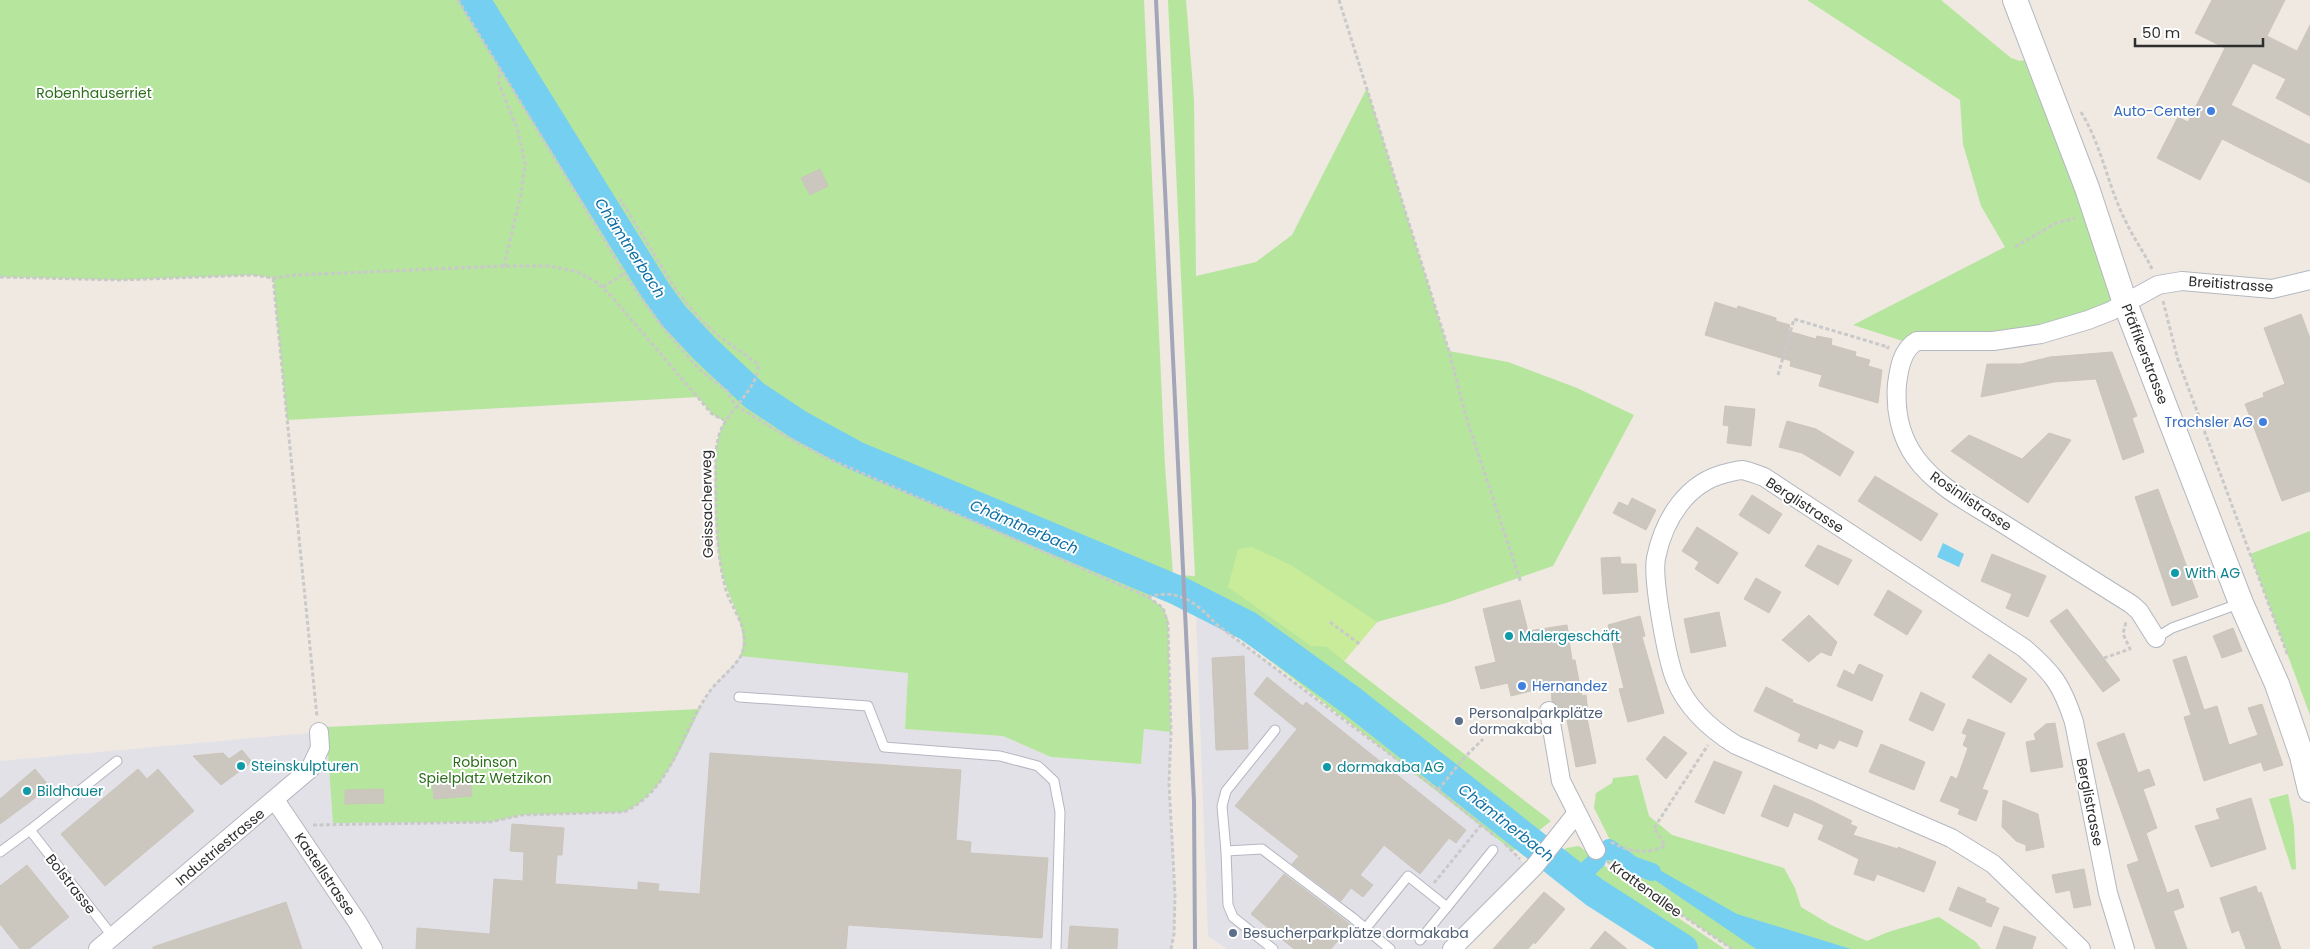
<svg xmlns="http://www.w3.org/2000/svg" width="2310" height="949" font-family="Poppins,sans-serif">
	<rect width="100%" height="100%" fill="#efe9e1"/>
	<g fill="#e3e1e8">
		<polygon points="1199,605 1216,624 1438,791 1513,851 1530,871 1452,949 1227,949 1208,936 1196,614"/>
		<polygon points="740,656 908,673 905,729 1003,736 1051,757 1141,764 1144,729 1171,732 1169,783 1175,895 1174,934 1171,949 0,949 0,761 319,732 326,727 333,822 490,822 522,815 624,812 649,796 667,770 709,692"/>
	</g>
	<g fill="#b6e59e">
		<path d="M0 0H1144L1165 466 1173 575 1195 576 1168 0H1186L1194 100 1196 276 1256 262 1292 235 1367 88 1449 351 1508 362 1577 388 1634 415 1553 566 1446 603 1377 622 1344 661 1551 821 1513 851 1199 605C1182 597 1167 591 1149 597L1163 608 1168 619 1171 732 1144 729 1141 764 1051 757 1003 736 905 729 908 673 740 656C751 629 727 597 721 569 715 543 712 464 718 439 719 433 722 427 724 421L712 414 698 397 287 420 273 278 253 275 120 280 0 277Z"/>
		<polygon points="1807,0 1941,0 2011,58 2020,61 2037,58 2125,303 2088,320 1912,344 1853,325 2005,247 1981,206 1963,144 1960,100"/>
		<polygon points="2310,531 2310,715 2250,554"/>
		<path d="M700 709C682 746 663 794 624 812L522 815 490 822 333 823 326 727Z"/>
		<polygon points="1638,775 1649,816 1672,835 1784,868 1795,888 1801,907 1831,925 1867,941 1888,932 1939,917 1976,942 1981,949 1732,949 1624,876 1596,850 1610,840 1594,808 1596,793 1612,783 1613,778"/>
		<polygon points="2288,794 2294,826 2296,869 2292,870 2269,799"/>
		<polygon points="1579,846 1636,890 1725,949 1683,949 1594,892 1556,862 1566,848"/>
	</g>
	<polygon fill="#c9ec9a" points="1252,547 1291,565 1377,622 1344,661 1327,647 1311,646 1228,587 1238,549"/>
	<g fill="#75cff0">
		<polygon points="1943,543 1964,554 1959,567 1937,557"/>
		<polygon points="1656,868 1737,914 1851,949 1756,949 1649,876"/>
	</g>
	<g fill="none" stroke-linecap="round" stroke-linejoin="round">
		<g stroke="#75cff0" stroke-width="18">
			<polyline points="1605,852 1609,848 1632,865 1652,872"/>
			<polyline points="1577,879 1597,860"/>
		</g>
		<polyline stroke="#75cff0" stroke-width="30" points="475,0 655,290 673,315 705,349 754,395 799,425 856,456 1179,591 1248,626 1352,701 1594,892 1683,949"/>
	</g>
	<g fill="#cbc7bf" stroke="#cbc5ba">
		<polygon points="2212,0 2285,0 2267,36 2297,51 2310,25 2310,116 2276,98 2286,79 2253,63 2231,105 2310,145 2310,183 2222,139 2200,180 2157,158 2178,117 2188,122 2225,48 2195,33"/>
		<polygon points="820,169 828,186 810,195 801,178"/>
		<polygon points="1715,302 1737,309 1738,306 1776,318 1776,321 1790,325 1788,331 1816,339 1817,336 1832,339 1831,345 1856,352 1855,356 1870,360 1868,366 1882,370 1878,403 1819,386 1822,375 1790,366 1791,361 1705,335"/>
		<polygon points="2301,314 2310,338 2310,491 2282,501 2245,404 2264,397 2263,393 2285,384 2264,328"/>
		<polygon points="2112,352 2137,416 2132,418 2144,452 2123,460 2096,379 2054,382 1981,397 1987,364 2021,364 2050,357"/>
		<polygon points="1725,406 1755,409 1751,446 1727,443 1729,426 1723,425"/>
		<polygon points="1787,421 1816,429 1854,452 1840,476 1802,453 1779,447"/>
		<polygon points="2049,433 2071,440 2028,503 1951,451 1969,435 2022,459"/>
		<polygon points="1875,476 1938,514 1921,541 1858,501"/>
		<polygon points="2158,489 2198,597 2172,606 2135,497"/>
		<polygon points="1752,495 1782,514 1769,534 1739,515"/>
		<polygon points="1632,498 1656,510 1646,530 1613,513 1619,502 1628,506"/>
		<polygon points="1697,527 1738,553 1718,584 1695,569 1699,562 1682,551"/>
		<polygon points="1818,545 1852,560 1838,585 1805,566"/>
		<polygon points="1992,554 2046,576 2028,617 2006,608 2012,594 1981,581"/>
		<polygon points="1620,557 1621,564 1636,564 1638,592 1603,594 1601,558"/>
		<polygon points="1756,578 1781,592 1769,613 1744,599"/>
		<polygon points="1888,590 1922,611 1907,635 1874,615"/>
		<polygon points="1520,600 1528,631 1567,625 1572,660 1575,660 1582,696 1586,695 1588,713 1586,713 1596,763 1576,767 1566,715 1561,716 1557,705 1552,701 1551,686 1511,696 1508,683 1481,689 1475,667 1496,662 1483,609"/>
		<polygon points="2067,609 2120,680 2103,692 2050,621"/>
		<polygon points="1719,612 1726,646 1691,653 1684,619"/>
		<polygon points="1809,615 1837,642 1831,656 1821,652 1809,662 1782,640"/>
		<polygon points="1640,616 1645,636 1642,637 1664,713 1628,722 1619,689 1624,688 1608,625"/>
		<polygon points="2233,628 2242,651 2222,658 2213,636"/>
		<polygon points="1989,654 2027,679 2011,703 1972,677"/>
		<polygon points="1244,656 1248,749 1216,750 1212,658"/>
		<polygon points="2186,656 2204,710 2217,706 2229,745 2258,735 2248,708 2262,704 2283,765 2264,771 2261,762 2204,781 2184,717 2191,715 2173,660"/>
		<polygon points="1859,664 1883,675 1872,701 1837,686 1844,670 1854,675"/>
		<polygon points="1267,677 1303,706 1306,702 1466,830 1456,843 1449,838 1420,874 1384,845 1360,875 1373,885 1363,897 1351,888 1341,901 1292,864 1299,856 1235,806 1297,729 1254,694"/>
		<polygon points="1766,687 1793,700 1792,702 1863,731 1857,747 1839,740 1834,749 1819,743 1817,749 1798,741 1801,734 1754,711"/>
		<polygon points="1921,692 1945,704 1933,731 1909,720"/>
		<polygon points="1968,719 2005,733 1982,789 1988,791 1976,821 1958,814 1960,809 1940,801 1951,776 1957,779 1968,748 1963,745 1967,735 1962,733"/>
		<polygon points="2055,723 2063,767 2031,772 2026,742 2036,740 2034,734 2046,724"/>
		<polygon points="2124,733 2138,773 2149,769 2155,785 2143,789 2157,828 2146,833 2167,893 2178,889 2184,907 2173,911 2187,949 2156,949 2127,865 2139,861 2097,743"/>
		<polygon points="1664,736 1687,753 1666,779 1646,759"/>
		<polygon points="1881,744 1925,762 1914,790 1869,772"/>
		<polygon points="242,750 252,762 221,785 193,756 223,753 229,759"/>
		<polygon points="710,753 961,770 956,840 971,842 970,853 1048,858 1042,938 848,925 846,949 416,949 417,928 490,934 494,879 523,881 524,852 510,851 512,824 564,828 562,855 557,855 555,884 638,890 638,882 659,884 658,891 700,894"/>
		<polygon points="1714,761 1742,772 1724,814 1695,802"/>
		<polygon points="35,769 50,787 0,824 0,799"/>
		<polygon points="138,769 147,779 158,769 194,811 105,886 61,834"/>
		<polygon points="470,775 472,796 434,799 432,778"/>
		<polygon points="1774,785 1812,801 1852,821 1850,824 1857,827 1853,835 1898,849 1898,847 1936,862 1924,892 1877,874 1874,881 1854,874 1859,859 1818,839 1824,825 1794,812 1788,827 1761,816"/>
		<polygon points="383,789 384,803 345,804 345,790"/>
		<polygon points="2251,798 2266,849 2211,867 2195,826 2220,819 2216,809"/>
		<polygon points="2003,800 2038,814 2044,847 2026,851 2026,845 2016,841 2002,827"/>
		<polygon points="27,865 69,917 29,949 20,949 0,924 0,886"/>
		<polygon points="2084,869 2091,905 2074,908 2070,890 2056,893 2052,875"/>
		<polygon points="1284,874 1351,925 1331,949 1294,949 1251,914"/>
		<polygon points="2256,886 2258,893 2261,892 2281,949 2246,949 2239,930 2232,933 2220,898"/>
		<polygon points="1958,887 1986,899 1985,902 1999,908 1991,927 1949,910"/>
		<polygon points="1544,892 1565,909 1535,944 1534,942 1528,949 1493,949"/>
		<polygon points="286,902 302,949 153,949 153,947"/>
		<polygon points="1070,926 1118,929 1117,949 1068,949"/>
		<polygon points="2004,926 2036,937 2032,949 1996,949"/>
		<polygon points="1605,931 1627,949 1590,949"/>
	</g>
	<g fill="none" stroke-linecap="round" stroke-linejoin="round">
		<g stroke="#b4b7c1" stroke-width="11">
			<g id="lane">
				<polyline points="2156,638 2172,628 2241,603"/>
				<polyline points="739,697 868,706 884,747 1000,756 1038,766 1054,781 1060,812 1056,949"/>
				<polyline points="1275,730 1226,791 1222,806 1226,851 1262,849 1353,918 1390,949"/>
				<polyline points="30,830 117,761"/>
				<polyline points="1226,851 1228,905 1233,917 1273,949"/>
				<polyline points="0,852 30,830 113,937"/>
				<polyline points="1366,928 1408,876 1447,907 1493,850"/>
				<polyline points="1420,940 1447,907"/>
			</g>
		</g>
		<g stroke="#b4b7c1" stroke-width="20">
			<g id="street">
				<path d="M2156 638 2139 611 2131 604C2088 577 2045 550 2002 523 1972 504 1936 487 1915 457 1900 436 1895 409 1897 384 1899 369 1902 349 1917 341H1993L2041 334 2088 320 2111 311 2158 285 2182 281 2272 289 2310 280"/>
				<polyline points="1549,711 1561,781 1596,850"/>
				<polyline points="275,800 358,923 373,949"/>
				<polyline points="98,949 310,769 320,748 319,732"/>
				<polyline points="1452,949 1534,867 1576,814"/>
				<path d="M2081 949 1993 864 1951 838 1736 745C1710 729 1687 708 1675 679 1667 658 1652 580 1656 558 1664 519 1687 482 1727 473 1732 472 1738 470 1742 470 1749 471 1758 475 1764 477L2024 648C2053 673 2062 685 2074 722L2108 893 2125 949"/>
			</g>
		</g>
		<g stroke="#b4b7c1" stroke-width="26">
			<polyline id="secondary" points="2015,0 2087,188 2125,303 2241,603 2277,684 2302,756 2310,790"/>
		</g>
		<g stroke="#c9c9c9" stroke-width="3" stroke-dasharray="4 2.5" stroke-linecap="butt">
			<polyline points="458,0 630,282 663,328 699,369 727,391 735,405 787,437 827,458 1148,597 1163,608 1168,624 1171,732 1169,783 1175,895 1174,934 1171,949"/>
			<polyline points="1339,0 1449,351 1466,417 1521,583"/>
			<polyline points="500,68 499,84 517,128 525,163 521,194 504,266"/>
			<path d="M2081 112C2102 146 2108 187 2126 222 2134 239 2144 252 2152 269"/>
			<polyline points="2015,247 2054,224 2075,218"/>
			<polyline points="0,277 120,280 253,275 273,278 296,275 504,266 550,266 578,272 598,283 612,297 712,414 724,420"/>
			<polyline points="273,278 317,717"/>
			<polyline points="603,287 625,273"/>
			<polyline points="2163,301 2178,360 2288,656"/>
			<polyline points="1778,375 1794,319 1888,347 1887,349"/>
			<path d="M1148 597C1178 588 1196 602 1216 624L1438 790 1496 837"/>
			<polyline points="1330,622 1361,645"/>
			<polyline points="2104,658 2130,649 2123,634 2126,622"/>
			<polyline points="1438,790 1464,758 1483,739"/>
			<path d="M313 825 490 822 522 815 624 812C673 789 681 731 710 691 720 677 741 664 744 647 748 627 731 607 726 590 716 554 716 514 716 477 716 465 715 451 718 439 723 413 760 389 758 364L717 335 698 317 676 290 620 199"/>
			<path d="M1611 842C1629 852 1646 855 1665 846L1654 828 1708 745"/>
			<polyline points="1505,844 1520,859"/>
			<polyline points="1607,861 1624,876 1732,949"/>
			<polyline points="1434,883 1481,825"/>
		</g>
		<use href="#lane" stroke="#fff" stroke-width="9"/>
		<use href="#street" stroke="#fff" stroke-width="18"/>
		<use href="#secondary" stroke="#fff" stroke-width="24"/>
		<polyline stroke="#a3a6b8" stroke-width="4" points="1156,0 1194,801 1195,949"/>
	</g>
	<g fill="#3f7fe0" stroke="#fff" stroke-width="2">
		<circle cx="2211" cy="111" r="5"/>
		<circle cx="2263" cy="422" r="5"/>
		<circle cx="1522" cy="686" r="5"/>
	</g>
	<g fill="#0f9aa8" stroke="#fff" stroke-width="2">
		<circle cx="2175" cy="573" r="5"/>
		<circle cx="1509" cy="636" r="5"/>
		<circle cx="241" cy="766" r="5"/>
		<circle cx="1327" cy="767" r="5"/>
		<circle cx="27" cy="791" r="5"/>
	</g>
	<g fill="#5c6f8a" stroke="#fff" stroke-width="2">
		<circle cx="1459" cy="721" r="5"/>
		<circle cx="1233" cy="933" r="5"/>
	</g>
	<g text-anchor="middle" stroke-width="4" stroke-linejoin="round" paint-order="stroke">
		<g font-size="14" fill="#2c6e1b" stroke="#fff">
			<text x="94" y="98">Robenhauserriet</text>
			<text x="485" y="767">Robinson<tspan x="485" dy="16">Spielplatz Wetzikon</tspan></text>
		</g>
		<g font-size="14" fill="#366cbe" stroke="#fff" text-anchor="end">
			<text x="2201" y="116">Auto-Center</text>
			<text x="2253" y="427">Trachsler AG</text>
			<text x="1532" y="691" text-anchor="start">Hernandez</text>
		</g>
		<g font-size="14" fill="#2e2e2e" stroke="#fff">
			<text transform="translate(2231 284) rotate(4)" y="5">Breitistrasse</text>
			<text transform="translate(2145 354) rotate(69)" y="5">Pfäffikerstrasse</text>
			<text transform="translate(1971 501) rotate(34)" y="5">Rosinlistrasse</text>
			<text transform="translate(707 504) rotate(-91)" y="5">Geissacherweg</text>
			<text transform="translate(1805 505) rotate(33)" y="5">Berglistrasse</text>
			<text transform="translate(2090 802) rotate(79)" y="5">Berglistrasse</text>
			<text transform="translate(220 847) rotate(-40)" y="5">Industriestrasse</text>
			<text transform="translate(325 874) rotate(56)" y="5">Kastellstrasse</text>
			<text transform="translate(71 884) rotate(52)" y="5">Bolstrasse</text>
			<text transform="translate(1646 889) rotate(36)" y="5">Krattenallee</text>
		</g>
		<g font-size="14" fill="#0d838f" stroke="#fff" text-anchor="start">
			<text x="2185" y="578">With AG</text>
			<text x="1519" y="641">Malergeschäft</text>
			<text x="251" y="771">Steinskulpturen</text>
			<text x="1337" y="772">dormakaba AG</text>
			<text x="37" y="796">Bildhauer</text>
		</g>
		<g font-size="14" fill="#4e5e75" stroke="#fff" text-anchor="start">
			<text x="1469" y="718">Personalparkplätze<tspan x="1469" dy="16">dormakaba</tspan></text>
			<text x="1243" y="938">Besucherparkplätze dormakaba</text>
		</g>
		<g font-size="15" font-style="italic" fill="#0d6fa3" stroke="#fff">
			<text transform="translate(630 248) rotate(57)" y="5">Chämtnerbach</text>
			<text transform="translate(1024 527) rotate(23)" y="5">Chämtnerbach</text>
			<text transform="translate(1506 823) rotate(38)" y="5">Chämtnerbach</text>
		</g>
	</g>
	<path d="M2135 38v8h128v-8" fill="none" stroke="#2e2e2e" stroke-width="2.5"/>
	<text x="2142" y="38" font-size="15" fill="#2e2e2e" stroke="#ffffff" stroke-width="4" paint-order="stroke">50 m</text>
</svg>
